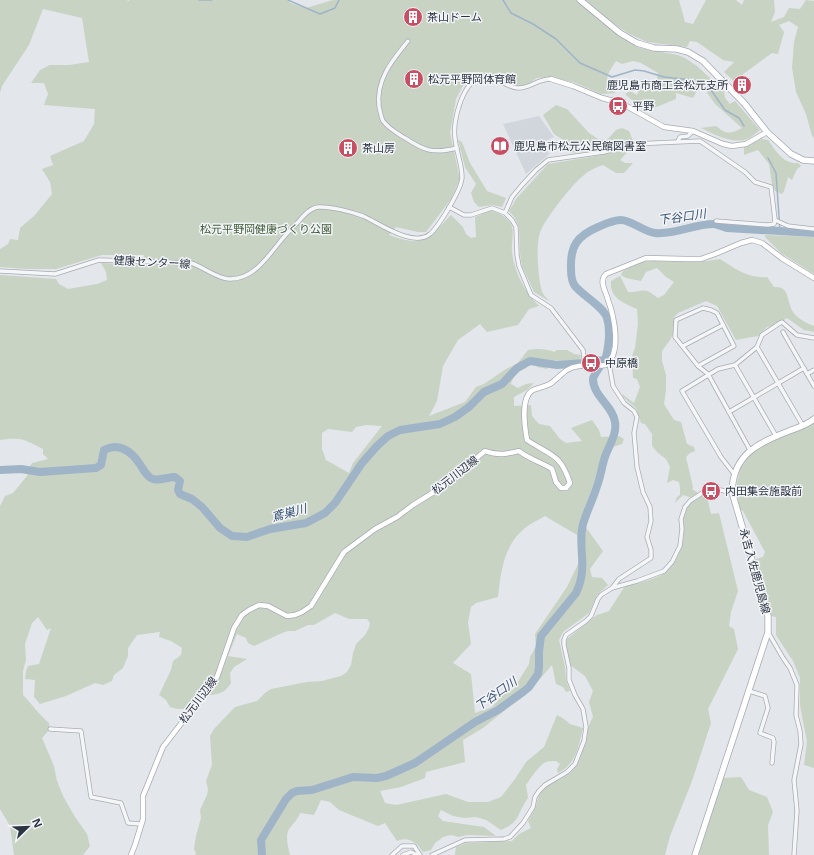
<svg xmlns="http://www.w3.org/2000/svg" width="814" height="855" font-family="'Noto Sans','Noto Sans JP',sans-serif">
	<rect width="100%" height="100%" fill="#e3e6ea"/>
	<polygon fill="#d1d5dc" points="539,116 554,137 544,142 549,154 526,174 503,124"/>
	<g fill="#c8d3c4" fill-rule="evenodd">
		<path d="M0 0H127L128 1 130 0H289L290 3 306 8 333 0H576L612 29 640 48 678 55 685 58 697 66 724 91 725 98 730 104 735 101 760 130C756 133 750 139 744 140 729 143 714 134 701 128L716 126C727 135 730 134 742 128L715 104 701 84 693 98 676 93V99L649 110 642 109 625 94 630 91 637 95 640 86 652 87 655 86 658 73 641 63 633 61 622 64 616 61C607 75 602 81 616 93L601 94 576 83 551 77 537 78 528 84 521 86H513L489 73 470 72 456 99 450 133 460 179 451 199 426 232H418L396 227 389 235C426 248 427 240 451 215L463 227 466 234 471 238 476 237 475 217C479 216 484 212 488 211 497 210 510 219 512 227 514 235 511 244 512 252 514 272 525 292 539 306L529 309 518 325 487 332 480 324 458 340 443 366 437 401 429 416 465 402 476 387 484 384 506 369 517 364 528 350C538 348 546 349 555 352L556 350H567L574 354 581 355 580 360 560 361 554 360 547 369 537 367 530 357 526 368C518 372 513 375 511 384L518 388 526 384 534 383 527 390 514 397V406L531 405 532 416 539 424 550 426 560 439 566 443 582 441 571 428 592 420 599 430 601 437 619 436 624 439 622 444 613 447 599 467 582 517 587 529 603 551 590 569 592 577 602 578 608 585 597 595 589 613 563 632 559 640 565 667 566 680 570 691 566 692 563 687 556 684 552 665 532 688 483 728 463 740 465 762 426 772 425 778 401 787 380 791 385 803 396 805 446 794 468 802H488L501 797 515 779 526 762 544 747 557 715 564 719 570 724 583 728C578 747 577 763 558 773L557 769 560 764 556 761C554 761 549 761 546 762 538 766 531 778 526 785L528 798C516 814 522 821 501 830L486 820 476 817 464 818 453 816 441 810 438 816 443 821 484 827 496 836 467 835 459 837 451 835 443 837 435 843 431 850 423 852C417 843 409 836 397 841L385 823 378 826 339 810 330 802 321 800 314 815 300 813C298 820 293 823 289 829 285 836 288 847 290 855H195L196 853 194 849 196 836 201 818 200 810 207 795 208 789 206 781 212 765 210 736 214 729 235 707 257 701 265 693 271 689 307 682 322 681 341 676 347 672 351 665 353 653 356 644 365 635 369 628 370 623 367 619H349L335 613 314 625H308L295 631H288L282 633 254 646 248 643 246 638 237 634 228 656 247 659 234 667 230 673 231 683C225 693 218 695 207 695 194 704 187 713 170 707L166 700 159 695 171 670 173 661 181 655 182 648 171 641 159 637 160 632 137 635 128 648V656L123 668 114 675 112 681 103 685 95 683 66 696 40 704 34 697 35 680 25 679 26 671 28 666 39 664 51 628 47 630 38 617 32 623 25 644 26 660 23 671V695C32 704 39 715 49 723L50 729 42 738 54 766 57 781 63 796 75 817 87 834 90 846 83 855H14L10 826 0 809V506L5 496 13 493 27 476 30 466 32 463 48 459 43 454V449C23 439 22 437 0 440V275L56 279 59 284 68 289 97 284 107 280 106 272 101 263 143 265 144 255H102L56 269H27L0 267V249L8 244 10 239 18 240 20 228 35 215 52 194 50 182 42 169 53 165 50 156 84 141 94 124 95 109 44 105 48 94 44 83H31L40 70 50 65H69L89 62 82 18 43 9 29 45 2 86 0 93ZM366 425 382 426 353 463 349 473 326 460 322 449V433L328 429 352 432 356 427ZM545 516 577 535 580 560 567 587 535 634 536 646 530 657 529 664 513 690 504 694 492 707 475 713 471 674 453 663 471 644 468 622 471 607 476 603 498 597C501 570 504 542 529 525 534 522 540 519 545 516Z"/>
		<polygon points="584,0 679,0 685,22 693,24 706,0 736,0 742,5 744,0 774,0 775,12 771,22 784,17 789,8 800,9 806,0 814,1 814,138 812,136 806,114 796,92 792,68 794,42 798,27 789,21 779,25 784,32 778,54 772,53 742,75 736,83 724,72 734,62 723,60 697,42 690,41 687,47 647,42 628,33 600,14"/>
		<path d="M556 105 567 109 589 133 598 139 607 140 616 130 622 128 629 131 633 141C612 148 589 154 566 152L565 141 554 134 543 115Z"/>
		<path d="M762 139 768 140C775 150 784 165 798 163L801 166 797 169 792 180 788 177 784 191 782 194 775 191 772 184 769 164 758 150 744 155V147Z"/>
		<polygon points="458,140 462,142 470,163 487,191 506,198 502,207 493,205 479,207 474,202 471,193 476,184 465,167"/>
		<path d="M632 147 620 160 625 163H633L624 173H616L603 165C596 167 590 170 584 175 572 184 547 217 541 230 535 242 538 279 542 291 543 295 547 298 549 301L534 292 522 266 520 253 519 227 515 218 509 211 516 199 548 164 601 155Z"/>
		<polygon points="765,235 814,237 814,274 781,253 765,237"/>
		<path d="M720 259C734 268 749 279 767 277L774 287C790 286 786 300 793 312 797 318 807 324 814 326V332L804 330 787 318 773 326 767 327 758 336 736 340 717 306 706 301 678 313 674 317 675 330 670 340 662 351V361L666 375V390L664 404 674 420 681 422 687 444 694 447 695 451 690 453 686 457 693 487 692 489 698 493 692 498 683 495 675 503 677 497 680 495V487L679 482 673 480 667 483 670 467 666 459 658 453 652 446V434L645 424 641 423 636 408 623 397 622 394 634 403 640 387 637 379 633 378 632 356 635 348 638 324 637 309C624 303 609 298 611 281L620 276 628 292C634 293 643 289 647 291 651 292 655 296 658 298L664 295 674 282 666 277 657 268 646 272 641 281 626 278 621 275 623 271 642 262 653 261 686 262 707 261Z"/>
		<polygon points="814,422 814,768 804,765 807,742 800,705 800,678 793,661 776,635 776,617 771,616 756,559 763,557 765,552 743,511 739,509 737,483 740,469 749,456 759,447"/>
		<path d="M705 493 707 497 711 514 719 513 738 591 731 612 729 626 734 629 738 649 708 709 711 723 692 781 670 836 665 855H455L456 847 466 843 512 841 519 834 531 828 528 821C530 817 533 812 535 808 538 801 538 794 544 789 555 780 571 777 578 763 585 748 585 730 593 717L589 702 593 691 585 676 570 665 566 644 567 639 597 615 609 611 625 586C637 583 650 581 661 575 676 567 684 546 684 530 684 522 682 516 686 509 689 502 699 497 705 493Z"/>
		<polygon points="741,777 749,790 767,797 773,812 768,825 769,855 697,855 723,778"/>
	</g>
	<g fill="none" stroke-linecap="round" stroke-linejoin="round">
		<g stroke="#a0b4c8" stroke-width="1.5">
			<polyline points="199,0 212,0"/>
			<polyline points="288,0 320,14 335,8 339,0"/>
			<polyline points="503,0 511,13 533,24 556,39 580,63 612,77 635,70 644,71 664,77 701,81 709,87 725,110 739,118 744,126"/>
			<polyline points="768,158 776,173 780,231"/>
		</g>
		<g stroke="#a0b4c8" stroke-width="8">
			<path d="M0 470 21 469 40 472 96 468 101 465 104 450C118 442 131 451 139 463 143 468 146 477 153 479 159 481 168 477 175 477L180 481 178 490 180 494 192 499 202 507 220 528 232 536 247 537 270 529 306 523 325 513 335 503 362 463 377 446 388 436 400 430 440 424 455 417 469 407 484 392 502 384 517 368 530 361 557 365 585 363 604 360 606 357C609 344 611 331 607 318 604 307 582 295 575 286 571 281 571 274 571 269 570 246 577 236 598 227 605 224 613 220 621 220 631 220 644 232 655 233 676 235 696 223 715 224 719 225 723 227 727 228L814 233"/>
			<path d="M262 855 261 840 286 799 292 793 297 791 312 790 353 777 377 778 386 776 415 763 475 722 498 710 523 692 529 687 538 674 539 667V651L541 636 576 593C589 566 577 548 583 524 587 511 593 499 597 486 601 476 602 464 606 454 610 444 617 433 615 422 613 406 593 396 593 379 594 375 597 371 599 368"/>
		</g>
		<g stroke="#a8adb4" stroke-width="5">
			<g id="street">
				<path d="M408 41C392 61 376 79 379 106 380 111 381 117 383 121 389 129 397 133 405 138 425 151 433 154 457 148"/>
				<polyline points="678,141 680,137 688,136 693,131"/>
				<polyline points="449,207 464,215 471,215 492,208 505,213 512,220 516,227 517,255 519,266 531,295 551,308 583,350 585,366"/>
				<polyline points="505,213 512,197 522,185 536,170 548,160 604,152 633,144 700,141 745,172 755,182 771,187 775,220 788,226 814,229"/>
				<polyline points="716,221 768,225 774,224 775,220"/>
				<path d="M0 271 55 274 99 260 191 263C204 267 215 278 229 279 252 280 266 259 279 243 285 235 292 228 299 221 304 215 310 208 318 207 330 206 352 212 363 216 379 223 413 248 430 234 439 226 462 189 462 177 462 164 456 151 455 138 452 121 463 80 483 76 496 73 506 89 519 88 531 88 537 79 551 79"/>
				<polygon points="703,308 711,310 717,313 734,346 698,366 675,337 676,320"/>
				<polyline points="783,332 814,386"/>
				<polyline points="683,346 723,325"/>
				<polyline points="757,347 803,426"/>
				<polyline points="609,363 613,386 624,403 634,411 637,417 634,433 637,467 643,492 650,507 651,521 647,537 651,550 651,558 619,579 612,588"/>
				<polyline points="735,365 776,436"/>
				<polyline points="698,366 708,374 750,450"/>
				<polyline points="807,374 814,370"/>
				<polyline points="729,412 804,368"/>
				<polyline points="734,474 721,457 682,391 718,369 735,365 757,347 762,335 780,323 782,322 797,335 814,338"/>
				<polyline points="768,632 783,658 790,668 797,685 796,715 800,731 801,744 794,780 797,811 794,855"/>
				<polyline points="749,691 765,696 768,708 760,733 773,738 774,742 772,763"/>
				<polyline points="50,729 81,731 91,797 121,803 128,823 141,824"/>
				<polyline points="392,855 402,846 414,846 420,855"/>
				<polyline points="403,855 411,852 417,855"/>
				<polyline points="432,855 465,840 504,839 510,837 523,823 533,807 535,797 539,791 545,785 567,772 575,764 584,741 586,727 583,709 575,695 569,680 569,668 564,645 564,640 566,635 586,621 591,616 598,599 601,595 612,588 637,581 664,571 672,562 680,546 682,529 681,519 685,507 690,501 708,489 716,489 729,492 732,492"/>
			</g>
		</g>
		<g stroke="#a8adb4" stroke-width="6">
			<g id="secondary">
				<polyline points="551,79 573,86 602,98 621,103 664,127 693,131 723,144 732,146 746,144 767,132"/>
				<path d="M131 855 135 845 143 819V796L163 747 217 677 234 628 242 615 249 610 259 605 268 606 287 616 295 615 302 612 311 606 344 552 375 529 397 517 413 505 442 487 485 451C499 456 506 454 519 451 529 459 541 462 552 469L556 482 561 488H566L570 483C560 453 551 456 527 440 525 429 520 397 533 390 538 388 544 387 550 384 556 380 561 374 567 370 578 363 594 367 606 365 622 353 614 316 608 300 607 295 604 290 603 285 602 281 603 277 606 274L646 258 685 259H701L715 254 741 243 752 240 762 243 783 259 814 278"/>
			</g>
		</g>
		<g stroke="#a3aab5" stroke-width="7">
			<g id="primary">
				<polyline points="580,0 620,33 637,43 654,48 677,49 688,52 703,61 744,103 767,132 791,154 803,160 814,161"/>
				<path d="M695 855 768 632V616L766 608 732 492C733 454 758 443 789 431 797 428 807 425 814 419"/>
			</g>
		</g>
		<use href="#street" stroke="#f5f6f8" stroke-width="3.5"/>
		<use href="#secondary" stroke="#fff" stroke-width="4.5"/>
		<use href="#primary" stroke="#fff" stroke-width="5.5"/>
	</g>
	<defs>
		<g id="building-disc" transform="scale(1)"><circle r="9.5" fill="#c74f64" stroke="#f2f4f7"/><path d="M-4-6H4V6H1V3H-1V6H-4ZM-2.5-4.3h1.7v1.8h-1.7ZM.8-4.3h1.7v1.8H.8ZM-2.5-1h1.7V.8h-1.7ZM.8-1h1.7V.8H.8Z" fill="#fff"/></g>
		<g id="bus-disc" transform="scale(1)"><circle r="9.5" fill="#c74f64" stroke="#f2f4f7"/><path d="M-5-6H5V4H4V6H2V4H-2V6H-4V4H-5ZM-3.5-4V0h7V-4ZM-3.5 1.2v1.5H-2V1.2ZM2 1.2v1.5H3.5V1.2Z" fill="#fff"/></g>
		<g id="library-disc" transform="scale(1)"><circle r="9.5" fill="#c74f64" stroke="#f2f4f7"/><path d="M-6-4Q-3-5.5-.7-3.5V5Q-3 3-6 4ZM6-4Q3-5.5 .7-3.5V5Q3 3 6 4Z" fill="#fff"/></g>
	</defs>
	<g fill-rule="evenodd">
		<use href="#building-disc" x="413" y="17"/>
		<use href="#building-disc" x="414" y="79"/>
		<use href="#building-disc" x="742" y="85"/>
		<use href="#bus-disc" x="618" y="106"/>
		<use href="#library-disc" x="500" y="146"/>
		<use href="#building-disc" x="348" y="148"/>
		<use href="#bus-disc" x="591" y="363"/>
		<use href="#bus-disc" x="711" y="491"/>
	</g>
	<g text-anchor="middle" stroke-width="3" stroke-linejoin="round" paint-order="stroke">
		<g font-size="11" fill="#2b3441" stroke="#f2f4f7" text-anchor="start">
			<text x="427" y="21">茶山ドーム</text>
			<text x="428" y="83">松元平野岡体育館</text>
			<text x="728" y="89" text-anchor="end">鹿児島市商工会松元支所</text>
			<text x="632" y="110">平野</text>
			<text x="514" y="150">鹿児島市松元公民館図書室</text>
			<text x="362" y="152">茶山房</text>
			<text x="605" y="367">中原橋</text>
			<text x="725" y="495">内田集会施設前</text>
		</g>
		<g font-size="11" fill="#415c39" stroke="#f2f4f7">
			<text x="266" y="233">松元平野岡健康づくり公園</text>
		</g>
		<g font-size="11" fill="#2b3441" stroke="#f2f4f7">
			<text transform="translate(152 262) rotate(3)" y="4">健康センター線</text>
			<text transform="translate(455 475) rotate(-38)" y="4">松元川辺線</text>
			<text transform="translate(755 571) rotate(75)" y="4">永吉入佐鹿児島線</text>
			<text transform="translate(198 700) rotate(-53)" y="4">松元川辺線</text>
		</g>
		<g font-size="12" font-style="italic" fill="#385373" stroke="#f2f4f7">
			<text transform="translate(682 217) rotate(-8)" y="4">下谷口川</text>
			<text transform="translate(289 513) rotate(-15)" y="4">鳶巣川</text>
			<text transform="translate(496 694) rotate(-35)" y="4">下谷口川</text>
		</g>
	</g>
	<g transform="translate(28 827) rotate(67)" stroke="#f2f4f7" stroke-width="3" paint-order="stroke">
	<path d="M0-3L7 15L0 10L-7 15Z" fill="#2b3441"/>
	<text y="-6" font-size="11" font-weight="bold" text-anchor="middle" fill="#2b3441">N</text>
	</g>
</svg>
